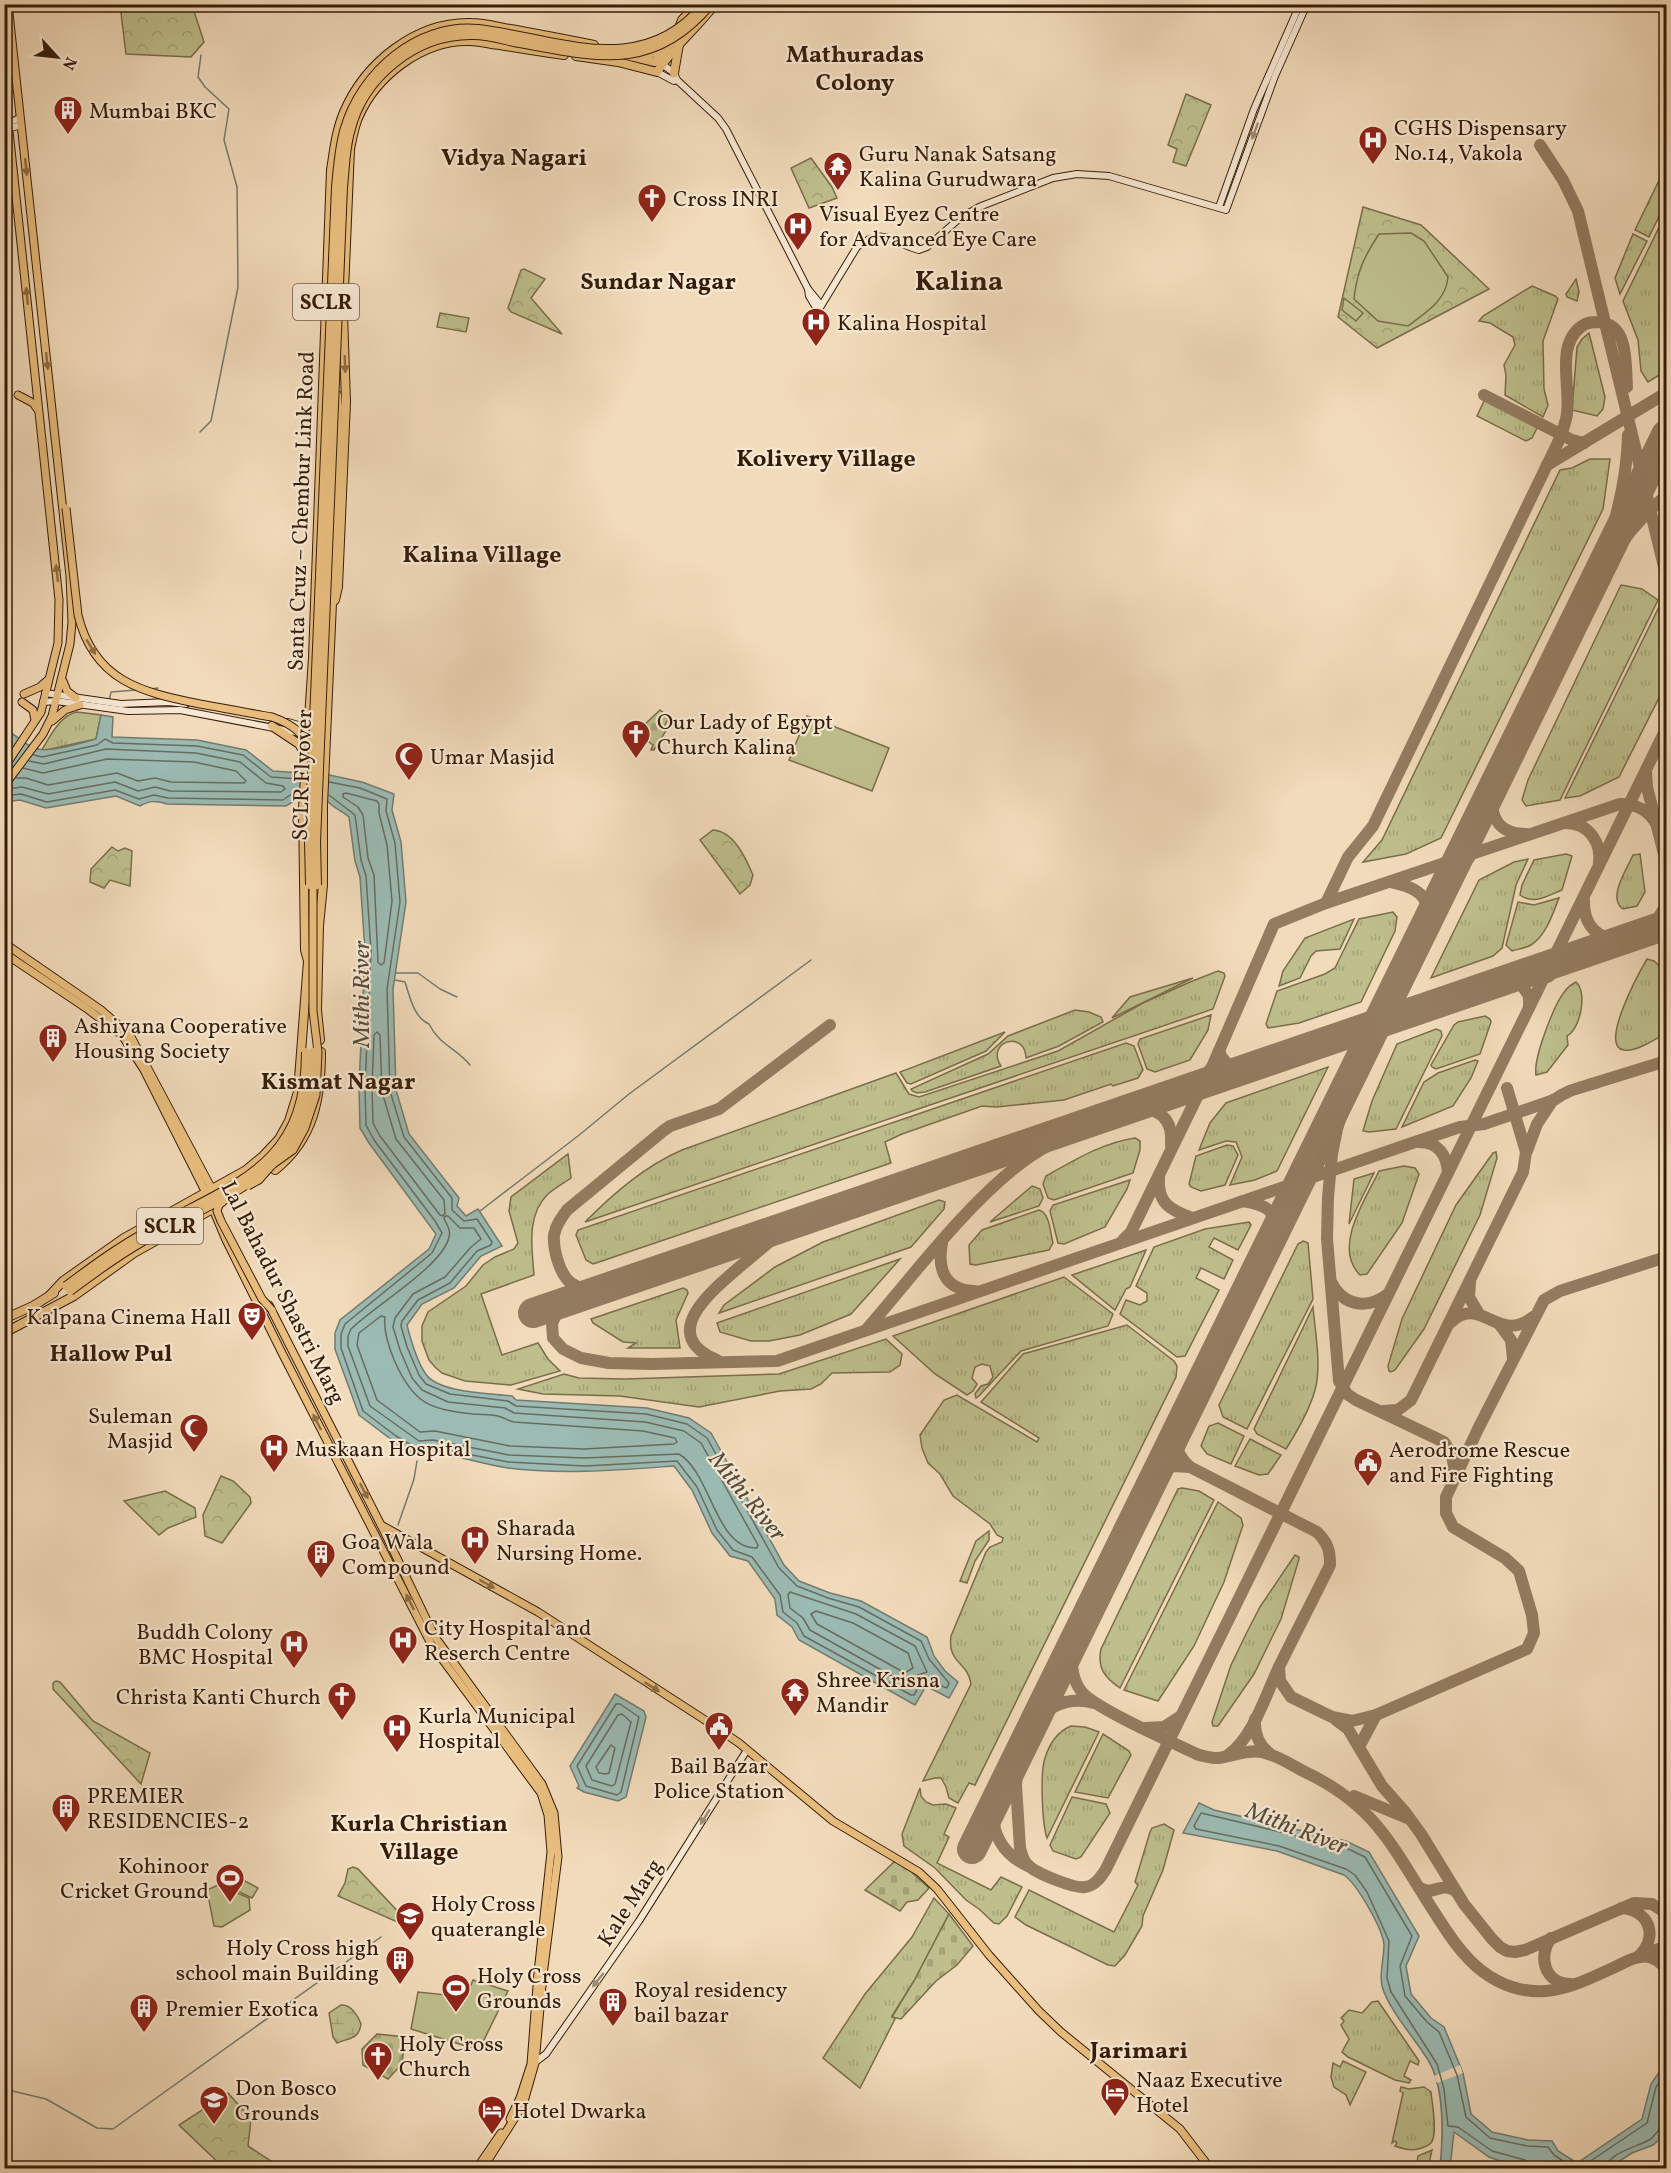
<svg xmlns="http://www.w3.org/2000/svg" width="1671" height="2173" font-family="Vollkorn,serif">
	<defs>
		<pattern id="grass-tufts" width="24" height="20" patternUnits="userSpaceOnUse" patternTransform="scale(1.5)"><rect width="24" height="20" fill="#bebf8d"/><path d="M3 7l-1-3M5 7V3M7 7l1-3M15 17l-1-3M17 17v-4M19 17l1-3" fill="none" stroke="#a4a478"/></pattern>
		<pattern id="forest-crowns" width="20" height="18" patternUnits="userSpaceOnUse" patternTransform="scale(1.5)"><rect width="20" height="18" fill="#bebf8d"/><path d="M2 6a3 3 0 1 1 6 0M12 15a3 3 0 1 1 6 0" fill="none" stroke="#a4a478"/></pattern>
		<pattern id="wetland-marsh" width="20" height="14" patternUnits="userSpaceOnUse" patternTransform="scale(1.5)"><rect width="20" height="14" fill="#bebf8d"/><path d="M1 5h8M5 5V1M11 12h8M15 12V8" fill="none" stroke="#a4a478"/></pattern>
		<pattern id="cemetery-stones" width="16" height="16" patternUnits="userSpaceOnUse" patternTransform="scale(1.5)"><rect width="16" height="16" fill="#bebf8d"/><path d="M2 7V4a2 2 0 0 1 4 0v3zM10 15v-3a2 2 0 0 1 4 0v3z" fill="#a4a478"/></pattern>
	</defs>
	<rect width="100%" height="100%" fill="#f2dbbb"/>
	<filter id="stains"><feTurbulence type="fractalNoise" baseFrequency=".00333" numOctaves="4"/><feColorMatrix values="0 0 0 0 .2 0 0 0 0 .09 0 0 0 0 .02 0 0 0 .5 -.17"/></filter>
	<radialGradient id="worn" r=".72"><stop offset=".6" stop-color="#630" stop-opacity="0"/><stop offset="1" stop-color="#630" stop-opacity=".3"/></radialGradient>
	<g fill="url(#grass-tufts)" stroke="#7a6e4a" stroke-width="1.5">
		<polygon points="1666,166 1666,202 1649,237 1635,230"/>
		<polygon points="1666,213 1666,371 1648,382 1641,371 1638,340 1623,301"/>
		<polygon points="1633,234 1647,241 1620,294 1615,278"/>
		<polygon points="1576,279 1579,292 1577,301 1567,297 1566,294"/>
		<polygon points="1532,286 1555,296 1558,299 1543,341 1544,389 1548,405 1543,417 1505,395 1506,375 1504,365 1515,345 1513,337 1490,323 1479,321 1483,316"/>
		<polygon points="1589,333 1605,397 1603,409 1597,416 1572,410 1577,347 1582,339"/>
		<polygon points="1485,399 1538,426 1532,438 1526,441 1477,416"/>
		<polygon points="1590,459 1610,459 1603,509 1441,838 1406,854 1363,862 1382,840 1560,470 1572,468"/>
		<polygon points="1621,585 1642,589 1658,600 1560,800 1526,806 1522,800 1528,780"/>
		<polygon points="1660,605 1666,630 1666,684 1619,777 1580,796 1565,798"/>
		<path d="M77 712 101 715 96 739 41 751C50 737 60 715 77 712Z"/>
		<path d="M1566 854 1572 856 1562 890C1547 896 1534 905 1520 895L1522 885 1534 860Z"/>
		<path d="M1640 854 1645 892 1637 906 1623 909C1607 898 1627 869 1633 855Z"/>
		<polygon points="1528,859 1516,885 1502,948 1493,956 1431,978 1479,880 1514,862"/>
		<path d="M1559 898C1553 913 1546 936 1531 945 1526 948 1518 949 1512 951L1506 945 1518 902 1534 905Z"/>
		<polygon points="1393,912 1397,917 1395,931 1361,1002 1299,1023 1268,1028 1266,1024 1277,991 1325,974 1335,968 1359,919"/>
		<polygon points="1354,919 1340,949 1316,951 1311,956 1300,978 1279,986 1283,971 1305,938"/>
		<path d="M1647 959 1654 961 1666 972V1033C1655 1039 1637 1052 1624 1050 1598 1047 1640 971 1647 959Z"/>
		<path d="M1218 971 1224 973 1225 976 1213 1009 585 1222C614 1193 645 1166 682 1150L896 1073 909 1094 919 1097 1058 1051 1143 1003 1190 982Z"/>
		<polygon points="1193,978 1112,1018 1130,997"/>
		<path d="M1576 982C1588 992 1580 1030 1567 1036L1568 1045 1547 1072 1536 1075C1533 1059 1554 1004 1565 991 1568 987 1572 984 1576 982Z"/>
		<path d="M1075 1010 1089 1012 1101 1017 1103 1022 1059 1046 1026 1058C1025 1029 985 1042 1001 1066L925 1092 917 1093 912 1091 911 1089 988 1054 1008 1036Z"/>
		<polygon points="1211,1015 1208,1030 1190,1060 1155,1072 1147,1069 1138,1044 1140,1039"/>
		<polygon points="1485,1016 1490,1019 1491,1022 1480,1054 1436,1069 1432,1067 1431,1065 1454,1025 1458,1022"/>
		<polygon points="1436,1029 1441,1031 1442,1036 1396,1129 1369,1132 1363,1131 1372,1101 1397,1044"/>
		<polygon points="1005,1032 986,1051 911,1084 907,1083 900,1072"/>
		<polygon points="1126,1043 1134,1046 1143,1070 1138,1078 1113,1086 1111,1084 1064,1100 996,1107 982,1106 902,1134 885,1142 891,1163 596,1263 593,1264 586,1260 576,1235 578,1230"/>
		<polygon points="1475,1060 1478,1061 1471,1078 1453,1106 1402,1127 1424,1082 1438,1073"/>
		<polygon points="1328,1067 1277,1171 1255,1180 1230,1185 1242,1157 1236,1142 1226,1141 1199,1150 1210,1123 1226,1103"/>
		<path d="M1135 1138 1140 1141V1150L1133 1173 1054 1200 1048 1198 1043 1184 1046 1176C1075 1160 1102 1143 1135 1138Z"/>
		<polygon points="1227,1145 1233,1146 1238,1155 1225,1185 1201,1191 1191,1187 1189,1184 1196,1156"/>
		<polygon points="1496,1152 1497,1158 1480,1215 1424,1329 1395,1370 1391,1372 1389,1371 1388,1366 1402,1319 1456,1205 1493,1153"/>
		<path d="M568 1154 571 1178C564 1183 555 1188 548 1194 526 1215 532 1248 534 1275L481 1294 502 1355 538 1343 548 1359 560 1371 511 1385 465 1381 442 1373 435 1367 429 1360 422 1341V1326L428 1312 466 1286 483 1265 495 1257 514 1249 518 1243 509 1211 511 1197Z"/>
		<path d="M1404 1166 1415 1168 1419 1174 1402 1223 1367 1274 1360 1275C1332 1247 1366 1199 1379 1171Z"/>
		<polygon points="1374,1173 1349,1224 1354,1179"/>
		<polygon points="1130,1180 1127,1189 1105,1227 1064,1244 1058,1243 1050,1211 1053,1205"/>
		<polygon points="1032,1186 1040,1189 1043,1198 1039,1206 990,1222"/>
		<polygon points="939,1200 945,1202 944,1209 911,1247 719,1313 724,1305 775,1267 823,1242"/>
		<path d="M1039 1210C1050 1213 1050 1232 1053 1243L1049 1250 976 1265 970 1264 969 1245 982 1230Z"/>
		<polygon points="1249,1222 1251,1225 1238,1250 1214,1238 1209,1247 1233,1260 1224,1279 1201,1268 1196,1278 1219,1290 1185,1356 1177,1357 1120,1314 1126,1300 1140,1305 1147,1301 1147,1293 1136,1286 1154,1247 1205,1229"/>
		<polygon points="1303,1241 1308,1243 1313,1299 1247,1429 1223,1417 1219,1405 1298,1244"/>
		<polygon points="1146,1250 1130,1287 1126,1289 1115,1310 1072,1275"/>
		<polygon points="900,1259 851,1314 800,1335 769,1341 751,1341 720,1332 717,1323"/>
		<polygon points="1064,1277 1113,1314 1108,1326 1021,1351 979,1396 976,1398 975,1394 981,1386 988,1384 993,1377 990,1366 982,1364 975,1367 972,1378 977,1384 973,1391 967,1395 935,1374 893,1336"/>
		<polygon points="683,1288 687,1290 688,1293 676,1320 680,1348 628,1348 636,1343 623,1342 593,1323 591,1319"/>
		<path d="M1313 1307C1315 1330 1321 1363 1316 1386 1311 1408 1298 1430 1286 1449L1257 1434 1254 1429Z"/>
		<path d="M1127 1325 1174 1361 1177 1366 1176 1377 975 1785 969 1783 958 1803 949 1798 946 1787 941 1778H935L923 1781 971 1684C968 1661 947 1664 951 1636L986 1552 990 1547 1002 1542 1003 1538 997 1535 990 1524 953 1496 940 1474 928 1463 922 1448 920 1435 944 1400 957 1395 1037 1442 1039 1438 981 1402 1023 1354Z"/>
		<polygon points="886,1339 902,1354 900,1365 890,1372 832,1373 821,1384 811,1389 780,1391 699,1407 620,1396 543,1394 518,1389 564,1374 579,1378 625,1379 779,1374"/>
		<polygon points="1218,1423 1244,1436 1231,1464 1207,1454 1201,1446 1209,1426"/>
		<polygon points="1250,1439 1281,1455 1268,1474 1259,1475 1235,1466"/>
		<path d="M1182 1488 1199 1491 1214 1500 1120 1688C1105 1678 1097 1668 1101 1649L1178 1489Z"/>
		<polygon points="1218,1502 1241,1518 1243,1525 1224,1582 1194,1646 1158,1701 1124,1690"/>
		<polygon points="989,1531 989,1540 975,1561 967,1583 960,1581 976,1541"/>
		<polygon points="1295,1555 1299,1557 1299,1559 1281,1619 1254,1674 1218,1726 1213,1726 1212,1722 1231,1665 1247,1632 1260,1607"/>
		<path d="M1071 1726 1085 1727 1099 1732 1047 1838C1042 1823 1040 1772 1045 1758 1049 1745 1057 1732 1071 1726Z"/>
		<polygon points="1103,1734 1129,1751 1131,1755 1108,1798 1075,1792"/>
		<polygon points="920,1788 921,1796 926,1802 933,1805 946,1804 956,1808 944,1834 949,1837 937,1863 991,1890 1001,1877 1022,1887 1007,1916 999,1924 994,1923 979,1909 966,1900 935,1868 904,1846 902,1834"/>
		<polygon points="1072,1797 1106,1804 1110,1813 1081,1857 1076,1859 1053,1851 1050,1845"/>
		<polygon points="1164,1824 1174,1830 1163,1870 1143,1916 1142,1926 1125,1955 1115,1966 1108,1965 1026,1925 1015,1917 1029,1890 1114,1932 1138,1885 1135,1882 1150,1832 1152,1828"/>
		<polygon points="934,1898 949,1914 914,1981 892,2016 895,2019 860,2088 823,2058 865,1994 912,1937"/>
		<polygon points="1378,2001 1419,2061 1418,2065 1410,2061 1404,2076 1411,2080 1409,2083 1395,2080 1348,2057 1342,2052 1349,2039 1341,2025 1344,2021 1341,2018 1349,2010 1362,2013 1372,2002"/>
		<polygon points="1343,2061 1366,2072 1350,2105 1346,2095 1334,2087 1331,2077 1333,2063 1340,2067"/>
		<path d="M1401 2087 1409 2089 1424 2087 1431 2092C1432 2102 1438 2135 1431 2143 1428 2146 1422 2148 1418 2149 1410 2151 1403 2149 1395 2146L1397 2143 1395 2141 1392 2143 1403 2093 1400 2091Z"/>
		<polygon points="1432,2150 1428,2168 1416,2168 1418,2156"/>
	</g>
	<g fill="url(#forest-crowns)" stroke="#7a6e4a" stroke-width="1.5">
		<polygon points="120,5 192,5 204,42 191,57 126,54"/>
		<polygon points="1186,94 1211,105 1186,166 1173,162 1177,149 1168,145"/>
		<polygon points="811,158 832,187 837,198 809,208 791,168"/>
		<polygon points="1363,207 1421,225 1489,289 1377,348 1338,317"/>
		<polygon points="524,269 545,279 531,298 562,334 511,312 508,308 521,270"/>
		<polygon points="440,313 469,318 466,332 437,327"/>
		<path d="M713 830C734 831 746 859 753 875L750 885 740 894 700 840Z"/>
		<polygon points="112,847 118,851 125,848 132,851 130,886 110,880 104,888 90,882 91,869"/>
		<polygon points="221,1476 233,1481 250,1497 251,1503 222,1543 205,1536 203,1515"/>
		<polygon points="165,1491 195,1508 196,1517 168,1528 159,1535 124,1501"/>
		<polygon points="56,1681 60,1682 93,1721 150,1753 141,1784 53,1689 53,1683"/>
		<polygon points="353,1867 358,1869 404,1918 402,1924 338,1896 345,1883 348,1869"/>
		<polygon points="228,2093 251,2119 248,2146 277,2165 274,2168 224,2168 179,2125"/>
	</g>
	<path fill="url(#wetland-marsh)" stroke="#7a6e4a" stroke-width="1.5" d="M341 2005C351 2004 358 2016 361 2024 359 2040 348 2038 337 2043L333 2037 329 2013Z"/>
	<g fill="url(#cemetery-stones)" stroke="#7a6e4a" stroke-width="1.5">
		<polygon points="660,710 669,717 664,727 667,729 654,750 651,750 653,745 646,740 643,744 631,737 642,725 644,725"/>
		<polygon points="895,1861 907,1868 929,1888 918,1900 907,1902 900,1911 865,1890"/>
		<polygon points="949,1914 973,1946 957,1965 936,1981 901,2019 892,2017 914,1981"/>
		<polygon points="377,2034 405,2037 402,2064 388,2079 363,2065 362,2049"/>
	</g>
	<g fill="#bebf8d" stroke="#7a6e4a" stroke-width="1.5">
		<path d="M1411 233 1424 241 1448 277C1446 301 1426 312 1408 326L1378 321 1354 299C1357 271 1364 257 1379 234Z"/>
		<polygon points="1344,298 1363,313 1356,321 1342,310"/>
		<polygon points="807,716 889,748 872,791 789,760"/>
		<polygon points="239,1878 258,1888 252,1898 233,1889"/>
		<polygon points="218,1885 249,1898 250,1910 222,1927 214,1926 207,1890"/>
		<polygon points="473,1980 508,1991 479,2050 411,2029 418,1992 466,1997"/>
	</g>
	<g fill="#9bbbb4" stroke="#737b6f" stroke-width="1.5">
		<path d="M101 715 113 717 112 737 197 740 246 750 273 771 329 775 362 782 394 794 392 810 401 842 406 902 393 989 396 1090 409 1134 459 1198 457 1206 466 1216 478 1209 502 1246 481 1256 454 1288 422 1304 407 1325C411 1341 416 1359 425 1373 437 1393 489 1393 512 1396L516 1400 647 1408 689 1418 711 1433 784 1565 799 1581 830 1593 861 1601 927 1637 934 1656 945 1671 958 1682 949 1698 926 1686 915 1705 799 1640 792 1627 777 1615 775 1599 748 1561 730 1556 712 1533 692 1490 674 1466C619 1470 563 1475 508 1468 478 1464 447 1450 417 1456L404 1449 359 1415 335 1349V1333L340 1320 429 1249 436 1234 369 1143 360 1128 359 1087 365 951 360 877 355 861 349 817C341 810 336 810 327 801L297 799 286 806 167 804C156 801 150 800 140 806L116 796 46 808 20 800 4 802V729C15 734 22 742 32 747 45 755 80 743 96 739Z"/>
		<polygon points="615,1694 644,1711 646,1717 626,1797 618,1801 584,1792 577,1788 579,1786 570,1766"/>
		<path d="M1199 1803 1214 1810 1346 1841 1369 1852 1419 1936 1406 1966 1411 1994 1431 2018 1444 2027 1463 2073 1471 2114 1492 2132 1528 2140 1552 2141 1558 2151 1577 2163 1642 2119 1651 2084 1662 2068H1666V2129L1659 2140 1653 2145 1632 2153 1609 2168H1541L1509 2164 1489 2157 1454 2132 1450 2168H1440C1443 2138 1445 2087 1428 2060 1416 2040 1388 2009 1382 1986 1379 1973 1384 1959 1384 1945 1383 1929 1357 1884 1344 1875L1277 1851 1183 1833Z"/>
	</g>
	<polygon fill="#f2dbbb" points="1460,2065 1463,2073 1437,2083 1434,2076"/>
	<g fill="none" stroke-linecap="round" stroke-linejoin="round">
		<g stroke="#686c5e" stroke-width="1.5">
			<polyline points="34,755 42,757 97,745 105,739 113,743 197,746 243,755 271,777 300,779"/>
			<polyline points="16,778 26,778 48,785 117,773 138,781 155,778 171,782 244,783 246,781 236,771 194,762 107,759 43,773 23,768"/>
			<polyline points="8,789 22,787 48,794 115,782 138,791 155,787 170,791 281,792 285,789 283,786 266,783 240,762 196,753 106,749 44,764 29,761"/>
			<polygon points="346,793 377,801 379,804 379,813 387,845 392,901 384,963 381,965 378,962 374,875 368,858 363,815 358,807 343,797 343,794"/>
			<polyline points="329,795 355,815 361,860 366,876 371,951 365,1087 366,1125 374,1140 435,1221 442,1233 432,1253 345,1324 341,1334 341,1348 363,1411 396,1436 418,1449 432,1447 508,1462 585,1466 677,1461 697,1487 717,1530 733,1550 752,1557 780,1595 783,1612 797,1623 804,1636 911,1695 914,1695 921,1683 925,1680 947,1688 949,1683 929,1659 921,1641 859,1607 828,1598 797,1586 779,1568 707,1438 687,1424 646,1414 516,1406 508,1401 450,1394 426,1384 419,1375 407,1347 401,1326 402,1321 418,1300 450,1283 477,1251 491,1245 492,1242 477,1219 464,1221 452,1210 452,1198 404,1137 390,1091 387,989 400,902 395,843 386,811 387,799 360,788 329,782"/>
			<polyline points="4,796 21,794 47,802 115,790 139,799 154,795 168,798 283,800 293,793 299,793"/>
			<polygon points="377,1032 380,1035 382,1092 396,1139 444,1200 445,1213 443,1216 440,1215 380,1136 373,1123 372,1087 374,1035"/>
			<path d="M445 1216H448L460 1228H474L481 1239 471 1247 445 1277 413 1294 395 1318 393 1327 400 1350 412 1378 422 1390 448 1402 505 1408 514 1413 645 1422 684 1431 701 1443 758 1545 757 1548C715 1549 712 1474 679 1454L584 1458 509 1455 433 1440 419 1441 370 1406 348 1346V1336L351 1329C374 1306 443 1266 449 1237 451 1230 447 1225 444 1219Z"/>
			<path d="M381 1316 385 1317C383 1332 389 1348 395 1362 414 1404 429 1409 473 1414 482 1415 493 1414 501 1417 506 1419 509 1421 514 1422L643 1431 675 1438 677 1442 674 1444 584 1449 510 1446 435 1431 420 1432 377 1400 357 1345 359 1333Z"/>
			<polygon points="790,1592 856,1614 915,1646 927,1672 918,1675 911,1684 908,1685 810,1630 803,1618 790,1608 788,1595"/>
			<polygon points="816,1611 853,1623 908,1653 913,1668 905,1673 817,1624 811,1614"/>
			<polygon points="616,1704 620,1704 639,1717 621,1792 617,1795 586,1786 577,1766"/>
			<polygon points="622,1714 631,1722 615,1784 612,1786 592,1780 586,1766 618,1715"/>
			<polygon points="611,1745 615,1748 609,1773 606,1774 599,1773 596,1767"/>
			<polyline points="1529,2168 1525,2160 1492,2151 1458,2127 1448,2126 1444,2089 1437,2064 1391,1992 1387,1978 1389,1941 1367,1892 1355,1875 1346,1869 1279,1846 1196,1829 1194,1826 1201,1813 1344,1847 1365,1857 1412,1936 1400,1966 1405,1996 1427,2022 1439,2032 1457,2075 1466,2117 1490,2138 1527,2146 1548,2147 1554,2155 1574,2168"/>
			<polyline points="1580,2168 1647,2123 1656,2087 1666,2074"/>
			<path d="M1606 2168C1608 2153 1637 2147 1649 2140 1657 2136 1657 2127 1666 2126"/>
		</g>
		<g stroke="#737b6f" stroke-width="1.5">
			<polyline points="200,432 211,421 238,287 237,187 224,140 229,109 205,87 198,77 201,55"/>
			<polyline points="150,689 158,688"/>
			<polyline points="109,701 111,692 136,690"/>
			<polyline points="396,973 418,973 440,989 457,997"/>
			<path d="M395 980 405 982C410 997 414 1018 429 1024 439 1045 458 1049 470 1065"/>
			<polyline points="480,1211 578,1136 629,1094 811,960"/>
			<polyline points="398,1525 414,1479 417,1461"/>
			<polyline points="4,2089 46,2099 97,2128 113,2129 381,1937"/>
		</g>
		<g stroke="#947c61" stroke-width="12">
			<polyline points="1540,145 1563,180 1578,211 1666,575"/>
			<polyline points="1484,395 1572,440 1584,443"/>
			<path d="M1547 465C1555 449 1564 432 1567 414 1571 386 1555 345 1582 326 1587 322 1593 322 1599 322 1630 325 1625 365 1627 387"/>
			<path d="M1606 565C1623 539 1642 515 1666 496"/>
			<path d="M1595 582C1612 534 1627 486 1628 435"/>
			<polyline points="1646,772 1647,787 1666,862"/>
			<path d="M1491 794C1491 819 1499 834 1527 834"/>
			<path d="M1566 823C1589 823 1602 843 1599 864"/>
			<path d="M1657 825C1648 810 1637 804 1620 804L1326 903 1348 857 1373 826 1547 465 1666 393"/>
			<polyline points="1452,859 1461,851 1469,838"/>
			<path d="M1391 882C1420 888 1434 898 1424 930"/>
			<polyline points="1443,890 1454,871 1469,858"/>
			<path d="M1584 900C1583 926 1599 942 1625 939"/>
			<polyline points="1647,932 1656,922 1666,905"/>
			<polyline points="1647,932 1658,929 1666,931"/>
			<polyline points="1548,977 1564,963 1577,956"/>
			<polyline points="1498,983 1507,980 1521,984 1529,996 1529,1008"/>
			<path d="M1219 1051C1225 1069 1237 1068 1253 1066"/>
			<path d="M1357 1066 1337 1129 1332 1154 1328 1197 1327 1239 1339 1381 1347 1394 1356 1400 1444 1442C1452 1452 1455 1462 1454 1475"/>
			<polyline points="1189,1088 1203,1078 1212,1067 1274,924 1326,903"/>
			<path d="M1137 1106C1161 1111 1173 1118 1171 1145"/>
			<path d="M1419 1142C1438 1142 1447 1155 1448 1173"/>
			<polyline points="1527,1151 1537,1124 1553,1100"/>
			<path d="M1159 1177C1157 1203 1170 1210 1192 1218"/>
			<path d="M1243 1201C1266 1205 1276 1209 1275 1233"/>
			<polyline points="1123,1240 1131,1232 1197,1097 1208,1084 1221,1077"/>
			<path d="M942 1243C937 1270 945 1290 975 1291"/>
			<path d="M1331 1282C1343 1306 1367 1310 1388 1294"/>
			<polyline points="1470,1282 1469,1297 1479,1314"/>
			<path d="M597 1290C588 1290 578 1288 571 1283 559 1274 553 1248 554 1235 556 1225 561 1218 567 1210L663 1131 670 1126 719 1109 830 1025"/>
			<path d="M567 1301 561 1306 555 1317 552 1323 553 1338 563 1349 581 1358 609 1363 652 1364 777 1361 1415 1142 1460 1127 1484 1124 1554 1100C1568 1089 1581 1088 1598 1082 1621 1075 1644 1068 1666 1061"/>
			<path d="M1451 1322C1481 1294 1498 1345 1533 1317"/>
			<polyline points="1500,1325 1511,1340 1513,1358"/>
			<path d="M866 1330C912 1277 962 1210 1016 1167 1040 1148 1069 1134 1096 1120"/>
			<path d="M717 1360C655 1334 715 1288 743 1264 759 1251 774 1238 790 1224"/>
			<polyline points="1383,1411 1398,1410 1411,1400 1523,1172 1526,1152 1507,1088"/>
			<path d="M1177 1432C1175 1447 1178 1456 1190 1467L1317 1532C1328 1543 1330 1550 1330 1565 1313 1600 1295 1634 1278 1669 1266 1695 1252 1739 1228 1755"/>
			<polyline points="1154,1479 1172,1466 1190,1467"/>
			<path d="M1074 1642C1071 1659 1070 1676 1081 1691 1093 1708 1176 1744 1199 1755 1204 1756 1211 1758 1217 1758 1231 1757 1247 1749 1262 1752 1276 1755 1290 1764 1303 1771 1374 1804 1391 1844 1431 1907 1445 1929 1461 1955 1482 1971 1500 1985 1523 1993 1546 1991 1570 1989 1593 1977 1615 1967 1622 1964 1631 1958 1640 1957 1651 1955 1661 1961 1666 1970"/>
			<polyline points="1279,1667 1280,1681 1291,1697 1332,1717 1352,1721 1376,1715 1527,1649 1534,1633 1532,1615 1519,1571 1505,1558 1453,1527 1446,1513 1446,1497 1478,1429 1544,1300 1560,1291 1666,1257"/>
			<path d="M1255 1719C1254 1733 1258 1744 1269 1753"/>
			<polyline points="1336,1720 1348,1729 1382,1786 1405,1812 1421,1834 1464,1904 1492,1939 1500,1947 1507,1951 1515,1952 1525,1950 1634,1903 1652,1904 1666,1913"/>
			<path d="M1034 1723C1050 1705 1070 1696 1094 1703"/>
			<polyline points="1145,1728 1164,1727 1181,1716"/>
			<polyline points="1359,1747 1376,1715"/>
			<path d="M1019 1753 1016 1785 1020 1848C1022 1854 1023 1861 1028 1865 1035 1873 1075 1889 1085 1887 1095 1886 1101 1877 1106 1869L1666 729"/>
			<polyline points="1354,1796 1407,1818"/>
			<path d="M994 1804C990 1832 1002 1854 1028 1866"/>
			<path d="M1419 1888 1429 1891C1440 1889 1445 1884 1456 1891"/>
			<path d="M1622 1908C1650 1911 1659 1937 1638 1957"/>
			<path d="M1551 1938C1537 1957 1545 1984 1571 1984"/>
			<polyline points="1640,1956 1666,1946"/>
		</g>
		<g stroke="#947c61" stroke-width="30">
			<polyline points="533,1313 1666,925"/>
			<polyline points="972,1849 1666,435"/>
		</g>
		<g stroke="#361c07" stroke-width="8">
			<g id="secondary">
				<polyline points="662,64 674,73 677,80 718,118 726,129 808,289 821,305"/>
				<polyline points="657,72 674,81 677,80"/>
				<polyline points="4,125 20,118"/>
				<polyline points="4,130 21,125"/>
				<polyline points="1219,207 1254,109 1300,4"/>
				<path d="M808 289 809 296 818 311 857 247C883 225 892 243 919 250L927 247 960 218 979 207 1053 178 1077 174 1109 176 1226 210 1275 76 1307 4"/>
				<polyline points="45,693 121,704 168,702 186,704"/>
				<polyline points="43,702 56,701 128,711 180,710 300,733"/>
				<polyline points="288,722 312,729"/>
				<polyline points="534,2063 546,2054 639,1921 747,1750"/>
			</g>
		</g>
		<g stroke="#361c07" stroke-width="9">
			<g id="primary">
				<polyline points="4,84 59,600 58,643 41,712 4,768"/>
				<polyline points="18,395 33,403 38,410"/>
				<polyline points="63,681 67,691 76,698"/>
				<polyline points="24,694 40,687 48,680"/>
				<polyline points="22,702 33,710 35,720"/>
				<polyline points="52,721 65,710 80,705"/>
				<polyline points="4,786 43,734 52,716 70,644 72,622 70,576 8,4"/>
				<polyline points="4,943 101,1010 130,1035 214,1193"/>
				<polyline points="4,953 86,1008 122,1035 144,1070 206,1193 226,1240 282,1353 431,1644 541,1793 548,1815 551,1852 538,1973 531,2064 520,2098 510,2119"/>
				<polyline points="269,1305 381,1525 435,1637 542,1784 554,1813 558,1857 543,1975 535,2063 523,2105 483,2168"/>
				<polyline points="381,1525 538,1612 708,1722 739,1743 833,1821 919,1872 937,1889 989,1955 1039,2011 1061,2032 1180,2129 1210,2168"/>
				<polyline points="477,2168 501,2133"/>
			</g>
		</g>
		<g stroke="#361c07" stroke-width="10">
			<g id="trunk">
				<polyline points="680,25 682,20 697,4"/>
				<polyline points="626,55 655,62 674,38"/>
				<path d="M576 56 618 62 657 72C673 47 697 28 715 4"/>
				<polyline points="638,56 653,53 666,46"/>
				<polyline points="674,73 679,44"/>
				<polyline points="332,599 338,407 337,395"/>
				<polyline points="272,726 299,744 307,757"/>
				<path d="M320 1040 317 1010 319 926 323 885V805L332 603 335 600 338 587 346 402 343 314 350 149C352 139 354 128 358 118 376 76 422 40 469 41 479 41 490 44 500 45 522 49 543 52 564 55"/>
				<path d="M275 1170C314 1139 321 1098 321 1052"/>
				<path d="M50 1295 63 1281 124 1238 246 1170 263 1156 279 1139 289 1121 298 1092 308 961 305 950 303 808 313 658 331 170C334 151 336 131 344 112 365 63 416 21 472 23 483 23 494 26 504 28 534 33 564 39 594 45"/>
				<polyline points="4,1319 33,1306 54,1293"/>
				<polyline points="4,1333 74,1296 134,1253 218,1206"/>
			</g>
		</g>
		<use href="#secondary" stroke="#f7e8d3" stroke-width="6"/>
		<use href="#primary" stroke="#e9be7e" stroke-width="7"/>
		<use href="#trunk" stroke="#e9be7e" stroke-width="8"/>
		<g stroke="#361c07" stroke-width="9" stroke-linecap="butt">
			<g id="primary-bridge">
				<path d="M66 508 78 615C94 681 141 692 200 704 224 708 248 713 272 717 292 724 304 733 312 752"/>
				<polyline points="248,1186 259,1180 272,1165 293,1150 305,1128 316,1095 318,1052 313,1011 313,877"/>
				<polyline points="226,1199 219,1205 217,1211 221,1221 262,1299 272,1310"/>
			</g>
		</g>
		<g stroke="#361c07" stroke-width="10" stroke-linecap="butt">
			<g id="trunk-bridge">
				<path d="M310 885 309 842 336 187C338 168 339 147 345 128 361 73 417 23 478 29 558 38 641 81 704 4"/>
				<path d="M317 885 316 842 343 187C345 169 345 150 350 132 363 77 416 34 473 35 487 35 501 39 514 42 593 56 652 75 711 4"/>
				<path d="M66 1286C93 1266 120 1246 150 1230 236 1182 306 1167 306 1052"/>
				<path d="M70 1291C97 1271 124 1251 154 1235 243 1186 313 1169 313 1052"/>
			</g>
		</g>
		<use href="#primary-bridge" stroke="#e9be7e" stroke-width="7"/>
		<use href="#trunk-bridge" stroke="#e9be7e" stroke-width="8"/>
	</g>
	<defs><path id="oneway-solid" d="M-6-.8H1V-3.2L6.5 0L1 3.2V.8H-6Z" transform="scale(1.5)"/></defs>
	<g fill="#a08c77">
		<use href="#oneway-solid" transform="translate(1255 131) rotate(110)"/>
		<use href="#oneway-solid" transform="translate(705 1817) rotate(122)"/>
		<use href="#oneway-solid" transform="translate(598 1980) rotate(128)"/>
	</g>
	<g fill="#906d42">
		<use href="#oneway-solid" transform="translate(26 167) rotate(84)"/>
		<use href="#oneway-solid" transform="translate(27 296) rotate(-96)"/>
		<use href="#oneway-solid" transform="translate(47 361) rotate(84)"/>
		<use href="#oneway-solid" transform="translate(345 364) rotate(88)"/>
		<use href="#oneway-solid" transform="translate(57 573) rotate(-96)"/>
		<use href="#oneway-solid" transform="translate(91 647) rotate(59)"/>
		<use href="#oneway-solid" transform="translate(317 1422) rotate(-117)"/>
		<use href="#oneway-solid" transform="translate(364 1491) rotate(63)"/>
		<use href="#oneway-solid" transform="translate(487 1584) rotate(29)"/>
		<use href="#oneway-solid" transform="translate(410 1602) rotate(-117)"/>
		<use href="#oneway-solid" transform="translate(652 1687) rotate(32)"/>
	</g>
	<defs>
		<g id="building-pin" transform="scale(1.5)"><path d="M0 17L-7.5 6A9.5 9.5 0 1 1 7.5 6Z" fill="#8f2418" stroke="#f7e8d3"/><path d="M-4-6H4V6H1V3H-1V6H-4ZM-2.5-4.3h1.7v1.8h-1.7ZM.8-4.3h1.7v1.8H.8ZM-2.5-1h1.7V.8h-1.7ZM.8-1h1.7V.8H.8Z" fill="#fff"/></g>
		<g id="hospital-pin" transform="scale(1.5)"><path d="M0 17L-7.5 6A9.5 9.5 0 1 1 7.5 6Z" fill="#8f2418" stroke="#f7e8d3"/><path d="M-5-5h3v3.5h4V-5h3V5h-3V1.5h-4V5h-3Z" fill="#fff"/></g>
		<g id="temple-pin" transform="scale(1.5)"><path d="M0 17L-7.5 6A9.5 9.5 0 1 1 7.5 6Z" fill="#8f2418" stroke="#f7e8d3"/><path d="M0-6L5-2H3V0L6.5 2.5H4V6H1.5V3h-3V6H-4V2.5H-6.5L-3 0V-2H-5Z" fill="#fff"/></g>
		<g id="church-pin" transform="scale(1.5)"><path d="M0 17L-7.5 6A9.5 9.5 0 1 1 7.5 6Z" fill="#8f2418" stroke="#f7e8d3"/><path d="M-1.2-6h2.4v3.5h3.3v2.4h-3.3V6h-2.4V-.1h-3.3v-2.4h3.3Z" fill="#fff"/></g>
		<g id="mosque-pin" transform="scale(1.5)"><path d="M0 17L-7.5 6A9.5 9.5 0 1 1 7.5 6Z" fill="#8f2418" stroke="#f7e8d3"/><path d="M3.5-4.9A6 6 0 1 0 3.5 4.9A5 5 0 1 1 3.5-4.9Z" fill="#fff"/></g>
		<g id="theatre-pin" transform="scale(1.5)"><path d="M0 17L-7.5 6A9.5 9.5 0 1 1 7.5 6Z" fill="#8f2418" stroke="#f7e8d3"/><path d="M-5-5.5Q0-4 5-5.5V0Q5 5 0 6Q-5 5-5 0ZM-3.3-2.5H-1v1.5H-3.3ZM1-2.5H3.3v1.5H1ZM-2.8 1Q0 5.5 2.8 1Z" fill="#fff"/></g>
		<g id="civic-pin" transform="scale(1.5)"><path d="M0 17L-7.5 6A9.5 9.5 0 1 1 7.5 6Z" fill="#8f2418" stroke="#f7e8d3"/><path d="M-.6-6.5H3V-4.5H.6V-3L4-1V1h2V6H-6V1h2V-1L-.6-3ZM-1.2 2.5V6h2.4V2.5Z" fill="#fff"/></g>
		<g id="stadium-pin" transform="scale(1.5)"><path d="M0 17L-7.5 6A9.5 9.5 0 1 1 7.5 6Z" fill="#8f2418" stroke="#f7e8d3"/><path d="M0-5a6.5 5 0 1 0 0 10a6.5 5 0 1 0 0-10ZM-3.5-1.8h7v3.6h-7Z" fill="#fff"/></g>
		<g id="school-pin" transform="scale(1.5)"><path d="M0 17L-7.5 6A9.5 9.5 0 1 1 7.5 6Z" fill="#8f2418" stroke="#f7e8d3"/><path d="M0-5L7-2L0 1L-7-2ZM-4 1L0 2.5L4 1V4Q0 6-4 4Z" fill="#fff"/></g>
		<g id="hotel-pin" transform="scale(1.5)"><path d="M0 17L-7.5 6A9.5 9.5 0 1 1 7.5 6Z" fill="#8f2418" stroke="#f7e8d3"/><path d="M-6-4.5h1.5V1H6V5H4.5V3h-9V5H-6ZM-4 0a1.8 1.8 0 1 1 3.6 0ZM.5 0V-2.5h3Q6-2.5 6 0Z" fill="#fff"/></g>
		<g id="university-pin" transform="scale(1.5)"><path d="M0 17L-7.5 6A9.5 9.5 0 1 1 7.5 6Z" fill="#8f2418" stroke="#f7e8d3"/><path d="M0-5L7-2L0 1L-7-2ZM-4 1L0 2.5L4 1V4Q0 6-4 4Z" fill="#fff"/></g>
	</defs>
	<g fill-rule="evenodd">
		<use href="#building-pin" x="68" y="110"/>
		<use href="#hospital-pin" x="1373" y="140"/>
		<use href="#temple-pin" x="838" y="166"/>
		<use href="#church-pin" x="652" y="198"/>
		<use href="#hospital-pin" x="798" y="226"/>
		<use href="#hospital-pin" x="816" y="322"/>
		<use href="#church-pin" x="636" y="734"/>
		<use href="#mosque-pin" x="409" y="756"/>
		<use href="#building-pin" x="53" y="1038"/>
		<use href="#theatre-pin" x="252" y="1316"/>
		<use href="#mosque-pin" x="194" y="1428"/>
		<use href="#hospital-pin" x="274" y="1448"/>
		<use href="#civic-pin" x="1368" y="1462"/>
		<use href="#hospital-pin" x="475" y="1540"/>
		<use href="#building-pin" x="321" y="1554"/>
		<use href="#hospital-pin" x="403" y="1640"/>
		<use href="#hospital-pin" x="294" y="1644"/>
		<use href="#temple-pin" x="795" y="1692"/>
		<use href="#church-pin" x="342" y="1696"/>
		<use href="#civic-pin" x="719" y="1726"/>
		<use href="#hospital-pin" x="397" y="1728"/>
		<use href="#building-pin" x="66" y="1808"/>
		<use href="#stadium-pin" x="230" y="1878"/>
		<use href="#school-pin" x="410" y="1916"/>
		<use href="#building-pin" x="400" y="1960"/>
		<use href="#stadium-pin" x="456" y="1988"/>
		<use href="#building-pin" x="613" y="2002"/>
		<use href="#building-pin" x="144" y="2008"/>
		<use href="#church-pin" x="378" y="2056"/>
		<use href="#hotel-pin" x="1115" y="2092"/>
		<use href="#university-pin" x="214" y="2100"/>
		<use href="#hotel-pin" x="492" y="2110"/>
	</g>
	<g text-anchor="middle" stroke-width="4.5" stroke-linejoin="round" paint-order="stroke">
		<g fill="#f7e8d3" stroke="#705944" stroke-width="1.5">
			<rect x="293" y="284" width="66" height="36" rx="4.5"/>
			<rect x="137" y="1208" width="66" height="36" rx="4.5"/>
		</g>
		<g font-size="21" font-weight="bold" fill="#361c07">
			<text x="326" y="309">SCLR</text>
			<text x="170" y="1233">SCLR</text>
		</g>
		<g font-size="22" fill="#361c07" stroke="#f7e8d3" text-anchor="start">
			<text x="89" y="118">Mumbai BKC</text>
			<text x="1394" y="135">CGHS Dispensary<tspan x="1394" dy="25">No.14, Vakola</tspan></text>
			<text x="859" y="161">Guru Nanak Satsang<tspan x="859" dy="25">Kalina Gurudwara</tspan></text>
			<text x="673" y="206">Cross INRI</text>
			<text x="819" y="221">Visual Eyez Centre<tspan x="819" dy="25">for Advanced Eye Care</tspan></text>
			<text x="837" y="330">Kalina Hospital</text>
			<text x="657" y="729">Our Lady of Egypt<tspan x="657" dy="25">Church Kalina</tspan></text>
			<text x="430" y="764">Umar Masjid</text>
			<text x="74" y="1033">Ashiyana Cooperative<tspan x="74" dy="25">Housing Society</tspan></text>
			<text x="231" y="1324" text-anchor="end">Kalpana Cinema Hall</text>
			<text x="173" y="1423" text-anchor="end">Suleman<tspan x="173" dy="25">Masjid</tspan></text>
			<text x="295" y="1456">Muskaan Hospital</text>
			<text x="1389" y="1457">Aerodrome Rescue<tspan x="1389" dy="25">and Fire Fighting</tspan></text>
			<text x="496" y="1535">Sharada<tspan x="496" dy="25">Nursing Home.</tspan></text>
			<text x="342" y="1549">Goa Wala<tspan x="342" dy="25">Compound</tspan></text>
			<text x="424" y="1635">City Hospital and<tspan x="424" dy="25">Reserch Centre</tspan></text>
			<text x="273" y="1639" text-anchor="end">Buddh Colony<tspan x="273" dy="25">BMC Hospital</tspan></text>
			<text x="816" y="1687">Shree Krisna<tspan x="816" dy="25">Mandir</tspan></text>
			<text x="321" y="1704" text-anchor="end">Christa Kanti Church</text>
			<text x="418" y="1723">Kurla Municipal<tspan x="418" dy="25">Hospital</tspan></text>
			<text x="719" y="1773" text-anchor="middle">Bail Bazar<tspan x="719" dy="25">Police Station</tspan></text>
			<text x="87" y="1803">PREMIER<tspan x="87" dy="25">RESIDENCIES-2</tspan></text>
			<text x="209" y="1873" text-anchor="end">Kohinoor<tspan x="209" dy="25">Cricket Ground</tspan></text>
			<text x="431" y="1911">Holy Cross<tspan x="431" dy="25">quaterangle</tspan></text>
			<text x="379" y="1955" text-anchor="end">Holy Cross high<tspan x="379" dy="25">school main Building</tspan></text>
			<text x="477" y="1983">Holy Cross<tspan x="477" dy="25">Grounds</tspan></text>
			<text x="634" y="1997">Royal residency<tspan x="634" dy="25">bail bazar</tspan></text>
			<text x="165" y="2016">Premier Exotica</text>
			<text x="399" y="2051">Holy Cross<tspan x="399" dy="25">Church</tspan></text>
			<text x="1136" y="2087">Naaz Executive<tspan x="1136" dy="25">Hotel</tspan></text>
			<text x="235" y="2095">Don Bosco<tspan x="235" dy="25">Grounds</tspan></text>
			<text x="513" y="2118">Hotel Dwarka</text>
		</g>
		<g font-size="22" fill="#361c07" stroke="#f7e8d3">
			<text transform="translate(300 511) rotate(-88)" y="8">Santa Cruz – Chembur Link Road</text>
			<text transform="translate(301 775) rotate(-88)" y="8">SCLR Flyover</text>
			<text transform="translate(284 1292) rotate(63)" y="8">Lal Bahadur Shastri Marg</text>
			<text transform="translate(629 1902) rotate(-57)" y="8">Kale Marg</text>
		</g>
		<g font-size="24" font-weight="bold" fill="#361c07" stroke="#f7e8d3">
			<text x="855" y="62">Mathuradas<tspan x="855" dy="28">Colony</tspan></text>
			<text x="514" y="165">Vidya Nagari</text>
			<text x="658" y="289">Sundar Nagar</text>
			<text x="826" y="466">Kolivery Village</text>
			<text x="482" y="562">Kalina Village</text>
			<text x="338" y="1089">Kismat Nagar</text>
			<text x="111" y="1361">Hallow Pul</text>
			<text x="419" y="1831">Kurla Christian<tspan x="419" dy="28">Village</tspan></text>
			<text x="1139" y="2058">Jarimari</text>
		</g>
		<g font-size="24" font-style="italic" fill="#544c3b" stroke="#f7e8d3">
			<text transform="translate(361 994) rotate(-90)" y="8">Mithi River</text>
			<text transform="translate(748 1496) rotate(51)" y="8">Mithi River</text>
			<text transform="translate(1297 1828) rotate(21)" y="8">Mithi River</text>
		</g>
		<g font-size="28" font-weight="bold" fill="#361c07" stroke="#f7e8d3">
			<text x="959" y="290">Kalina</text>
		</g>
	</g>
	<rect width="1671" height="2173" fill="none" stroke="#f2dbbb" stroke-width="24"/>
	<rect x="6" y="6" width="1659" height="2161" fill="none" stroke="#361c07" stroke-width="3"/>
	<rect x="12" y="12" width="1647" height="2149" fill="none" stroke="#361c07" stroke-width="1.5"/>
	<g transform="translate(57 57) rotate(117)" stroke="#f7e8d3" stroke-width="4.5" paint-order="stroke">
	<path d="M0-4.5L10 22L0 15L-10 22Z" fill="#361c07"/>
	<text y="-9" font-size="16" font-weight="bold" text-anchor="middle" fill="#361c07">N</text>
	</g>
	<rect width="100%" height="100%" filter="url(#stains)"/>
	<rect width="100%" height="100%" fill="url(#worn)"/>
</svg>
